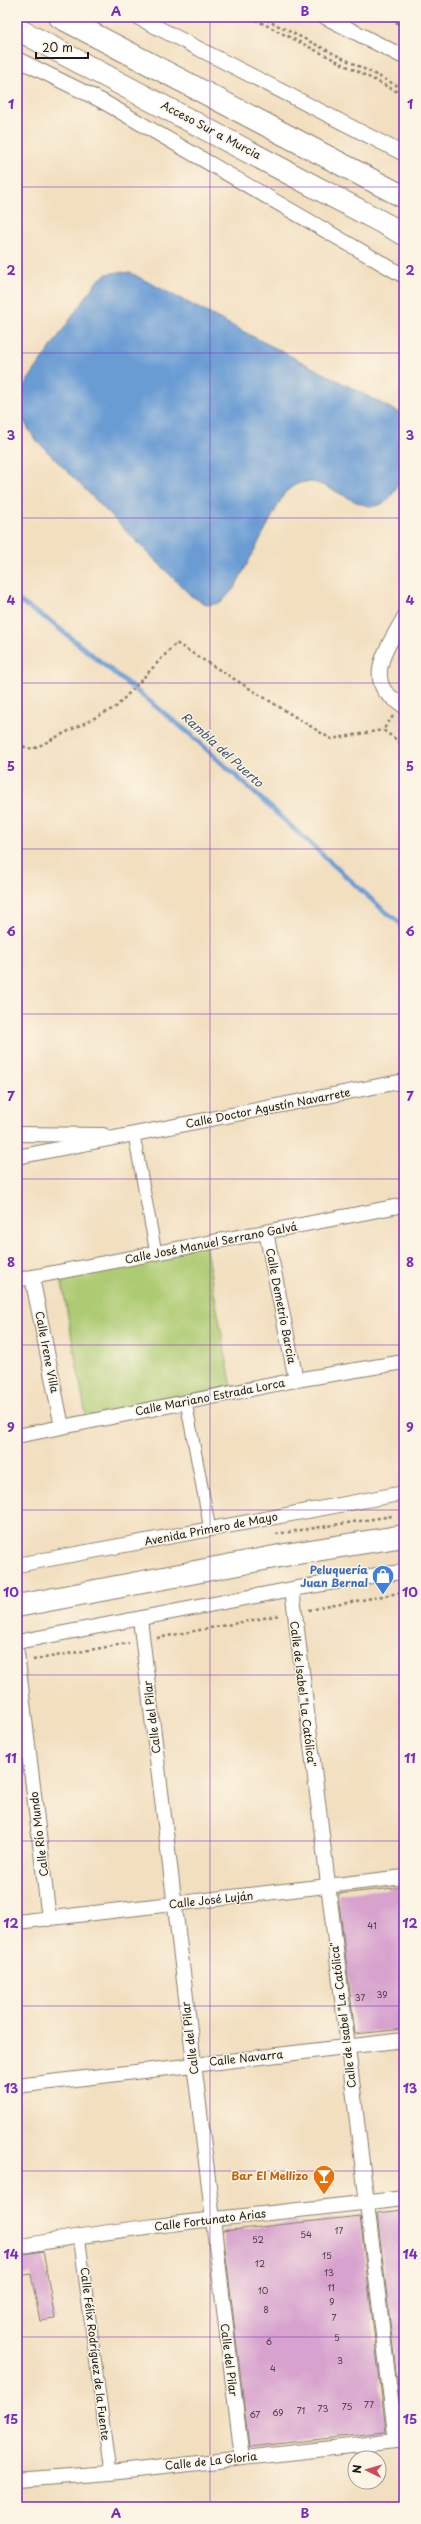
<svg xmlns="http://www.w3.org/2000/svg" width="421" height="2524" font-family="'Playpen Sans',sans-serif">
	<rect width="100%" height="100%" fill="#fcf5e5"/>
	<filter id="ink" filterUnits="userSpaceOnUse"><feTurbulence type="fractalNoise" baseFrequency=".025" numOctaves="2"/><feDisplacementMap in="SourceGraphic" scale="8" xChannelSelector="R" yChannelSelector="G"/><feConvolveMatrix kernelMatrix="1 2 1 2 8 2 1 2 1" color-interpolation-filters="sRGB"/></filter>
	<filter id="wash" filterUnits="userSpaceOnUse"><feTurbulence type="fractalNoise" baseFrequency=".012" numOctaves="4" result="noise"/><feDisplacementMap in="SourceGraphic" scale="16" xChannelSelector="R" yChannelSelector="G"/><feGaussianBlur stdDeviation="0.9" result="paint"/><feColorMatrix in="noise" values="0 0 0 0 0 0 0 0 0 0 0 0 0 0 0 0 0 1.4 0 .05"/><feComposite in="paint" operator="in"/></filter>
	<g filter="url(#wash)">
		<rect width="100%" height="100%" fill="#f2dfc0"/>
		<polygon fill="#adcb72" stroke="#647447" points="205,1244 233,1393 87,1422 60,1272"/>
		<path fill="#6a9cd4" stroke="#435c78" d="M119 272 131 273 404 415C404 433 407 454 404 471 403 476 399 482 396 488 374 533 336 479 305 482 296 483 290 488 284 494L235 587 221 603 207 605 191 596 34 438 22 418 21 390 97 281 107 274Z"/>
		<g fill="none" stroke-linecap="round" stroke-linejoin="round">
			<polyline stroke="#6a9cd4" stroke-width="5" points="17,600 50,621 190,734 382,909 404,926"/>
		</g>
		<g id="blocks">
			<g fill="#d7a2ce">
				<polygon points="404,1887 404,2029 355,2034 338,1894"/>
				<polygon points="404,2210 404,2431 403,2431 377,2213"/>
				<polygon points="360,2216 386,2432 249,2447 223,2231"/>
				<polygon points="43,2251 55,2319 40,2321 31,2274 19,2276 17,2255"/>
			</g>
		</g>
	</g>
	<g filter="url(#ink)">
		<use href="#blocks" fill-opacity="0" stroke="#877e6e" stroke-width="1"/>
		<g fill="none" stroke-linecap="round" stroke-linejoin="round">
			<g stroke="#877e6e" stroke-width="13">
				<g id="pedestrian">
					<polyline points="134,1135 156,1253"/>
					<polyline points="186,1402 210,1529"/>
					<polyline points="79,2235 110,2473"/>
				</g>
			</g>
			<g stroke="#877e6e" stroke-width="16">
				<g id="minor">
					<polyline points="137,17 404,154"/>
					<polyline points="325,17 404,57"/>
					<polyline points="17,59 102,101 404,276"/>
					<path d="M404 617C394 637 370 667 384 690 388 696 398 702 404 706"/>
					<polyline points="17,1134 103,1135"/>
					<polyline points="17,1157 404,1081"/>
					<polyline points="266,1232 296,1380"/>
					<polyline points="32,1277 62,1427"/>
					<polyline points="17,1280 404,1205"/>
					<polyline points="17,1436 296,1380 404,1362"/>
					<polyline points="17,1565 404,1493"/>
					<polyline points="292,1589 396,2441"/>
					<polyline points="140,1619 242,2458"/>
					<polyline points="17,1642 292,1589 384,1574 404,1572"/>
					<polyline points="17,1653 49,1919"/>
					<polyline points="17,1922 404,1877"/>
					<polyline points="17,2086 404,2040"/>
					<path d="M17 2247C145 2223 275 2214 404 2198"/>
					<polyline points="17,2480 110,2473 404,2440"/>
				</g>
			</g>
			<g stroke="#877e6e" stroke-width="24">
				<polyline id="primary" points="17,1606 285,1555 404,1536"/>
			</g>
			<g stroke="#877e6e" stroke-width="24">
				<g id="motorway">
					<polyline points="60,17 404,197"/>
					<polyline points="17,29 404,234"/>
				</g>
			</g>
			<g stroke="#877e6e" stroke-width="2.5" stroke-dasharray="3 3" stroke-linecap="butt">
				<polyline points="250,17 404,95"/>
				<polyline points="261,17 404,89"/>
				<polyline points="385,17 404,26"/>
				<polyline points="393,716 383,730 404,745"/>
				<polyline points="17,745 33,749 116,707 176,643 331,739 383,730"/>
				<polyline points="276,1534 392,1516"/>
				<polyline points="309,1610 404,1592"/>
				<polyline points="157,1638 280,1615"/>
				<polyline points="33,1660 129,1643"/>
			</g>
			<use href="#pedestrian" stroke="#fff" stroke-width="11"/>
			<use href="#minor" stroke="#fff" stroke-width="14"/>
			<use href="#primary" stroke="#fff" stroke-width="22"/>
			<use href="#motorway" stroke="#fff" stroke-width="22"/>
		</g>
	</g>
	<path fill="none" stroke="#7b2cbf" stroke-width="1" stroke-opacity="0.55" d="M210 17V2507M17 187H404M17 353H404M17 518H404M17 683H404M17 849H404M17 1014H404M17 1179H404M17 1345H404M17 1510H404M17 1675H404M17 1841H404M17 2006H404M17 2171H404M17 2337H404"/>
	<defs>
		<g id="shop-pin" transform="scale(1.15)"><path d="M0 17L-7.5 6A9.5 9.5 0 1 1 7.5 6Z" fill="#3f7fe0" stroke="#fcf5e5"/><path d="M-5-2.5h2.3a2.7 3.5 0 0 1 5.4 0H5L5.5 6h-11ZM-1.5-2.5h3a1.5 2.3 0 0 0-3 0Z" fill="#fff"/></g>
		<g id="bar-pin" transform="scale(1.15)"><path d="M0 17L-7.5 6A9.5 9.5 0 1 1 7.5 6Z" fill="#e8710a" stroke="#fcf5e5"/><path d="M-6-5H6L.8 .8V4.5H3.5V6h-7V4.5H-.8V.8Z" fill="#fff"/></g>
	</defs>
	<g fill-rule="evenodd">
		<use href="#shop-pin" x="383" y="1576"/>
		<use href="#bar-pin" x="324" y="2176"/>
	</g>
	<g text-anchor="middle" stroke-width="3" stroke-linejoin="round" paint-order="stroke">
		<g font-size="9" fill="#4b3e48">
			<text x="372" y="1929">41</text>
			<text x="382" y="1998">39</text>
			<text x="360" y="2001">37</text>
			<text x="339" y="2234">17</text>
			<text x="306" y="2238">54</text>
			<text x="258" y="2243">52</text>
			<text x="327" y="2259">15</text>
			<text x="260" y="2267">12</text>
			<text x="329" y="2276">13</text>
			<text x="331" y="2291">11</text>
			<text x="263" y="2294">10</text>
			<text x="332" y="2305">9</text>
			<text x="266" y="2313">8</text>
			<text x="334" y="2321">7</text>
			<text x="337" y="2341">5</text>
			<text x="269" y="2345">6</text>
			<text x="340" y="2364">3</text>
			<text x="273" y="2372">4</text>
			<text x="369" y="2408">77</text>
			<text x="347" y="2410">75</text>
			<text x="323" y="2412">73</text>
			<text x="301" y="2414">71</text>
			<text x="278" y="2416">69</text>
			<text x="255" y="2418">67</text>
		</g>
		<g font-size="11" fill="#1c1c1c" stroke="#fcf5e5">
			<text transform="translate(211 130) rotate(28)" y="4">Acceso Sur a Murcia</text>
			<text transform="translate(268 1108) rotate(-11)" y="4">Calle Doctor Agustín Navarrete</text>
			<text transform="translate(211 1243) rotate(-11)" y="4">Calle José Manuel Serrano Galvá</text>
			<text transform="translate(281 1306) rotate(79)" y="4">Calle Demetrio Barcia</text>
			<text transform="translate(47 1352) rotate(79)" y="4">Calle Irene Villa</text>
			<text transform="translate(210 1397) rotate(-11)" y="4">Calle Mariano Estrada Lorca</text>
			<text transform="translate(211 1529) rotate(-11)" y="4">Avenida Primero de Mayo</text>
			<text transform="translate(303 1694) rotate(83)" y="4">Calle de Isabel "La Católica"</text>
			<text transform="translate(152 1717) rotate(-97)" y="4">Calle del Pilar</text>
			<text transform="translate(39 1834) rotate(-97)" y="4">Calle Río Mundo</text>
			<text transform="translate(211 1900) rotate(-6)" y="4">Calle José Luján</text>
			<text transform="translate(343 2015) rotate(-97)" y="4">Calle de Isabel "La Católica"</text>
			<text transform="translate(190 2038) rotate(-97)" y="4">Calle del Pilar</text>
			<text transform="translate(246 2058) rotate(-6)" y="4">Calle Navarra</text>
			<text transform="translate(210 2220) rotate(-7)" y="4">Calle Fortunato Arias</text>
			<text transform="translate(95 2354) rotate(83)" y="4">Calle Félix Rodríguez de la Fuente</text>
			<text transform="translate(229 2360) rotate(83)" y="4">Calle del Pilar</text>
			<text transform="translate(211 2461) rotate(-6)" y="4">Calle de La Gloria</text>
		</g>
		<g font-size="11" font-weight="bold" fill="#366cbe" stroke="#fcf5e5" text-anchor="end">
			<text x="368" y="1574">Peluquería<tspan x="368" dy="13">Juan Bernal</tspan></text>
		</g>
		<g font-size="11" font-weight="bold" fill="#c56008" stroke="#fcf5e5" text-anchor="end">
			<text x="308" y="2180">Bar El Mellizo</text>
		</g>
		<g font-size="12" font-style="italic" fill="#3f566f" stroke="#fcf5e5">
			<text transform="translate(222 750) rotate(42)" y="4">Rambla del Puerto</text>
		</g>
	</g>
	<rect width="421" height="2524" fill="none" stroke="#fcf5e5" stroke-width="44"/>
	<g transform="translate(367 2470) rotate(275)"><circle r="19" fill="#fcf5e5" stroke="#a29e95"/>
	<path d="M0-3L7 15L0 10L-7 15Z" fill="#d1495b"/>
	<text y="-6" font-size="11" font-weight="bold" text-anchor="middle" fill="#1c1c1c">N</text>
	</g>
	<path d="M36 52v6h52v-6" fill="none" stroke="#1c1c1c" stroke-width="2"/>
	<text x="42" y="52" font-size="12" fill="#1c1c1c" stroke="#fcf5e5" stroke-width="3" paint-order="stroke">20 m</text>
	<rect x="22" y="22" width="377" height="2480" fill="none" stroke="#7b2cbf" stroke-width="1.5"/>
	<g font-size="13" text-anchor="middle" font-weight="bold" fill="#7b2cbf">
		<text x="116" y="16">A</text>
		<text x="305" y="16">B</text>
		<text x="11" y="109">1</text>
		<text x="410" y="109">1</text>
		<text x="11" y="275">2</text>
		<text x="410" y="275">2</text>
		<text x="11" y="440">3</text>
		<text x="410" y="440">3</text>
		<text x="11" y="605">4</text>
		<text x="410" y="605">4</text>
		<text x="11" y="771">5</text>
		<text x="410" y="771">5</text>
		<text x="11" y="936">6</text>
		<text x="410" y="936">6</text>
		<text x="11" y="1101">7</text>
		<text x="410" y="1101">7</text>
		<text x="11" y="1267">8</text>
		<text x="410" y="1267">8</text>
		<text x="11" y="1432">9</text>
		<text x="410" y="1432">9</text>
		<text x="11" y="1597">10</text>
		<text x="410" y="1597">10</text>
		<text x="11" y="1763">11</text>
		<text x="410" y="1763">11</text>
		<text x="11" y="1928">12</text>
		<text x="410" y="1928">12</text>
		<text x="11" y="2093">13</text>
		<text x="410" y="2093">13</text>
		<text x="11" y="2259">14</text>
		<text x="410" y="2259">14</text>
		<text x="11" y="2424">15</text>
		<text x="410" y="2424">15</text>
		<text x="116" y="2518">A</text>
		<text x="305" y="2518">B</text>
	</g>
</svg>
